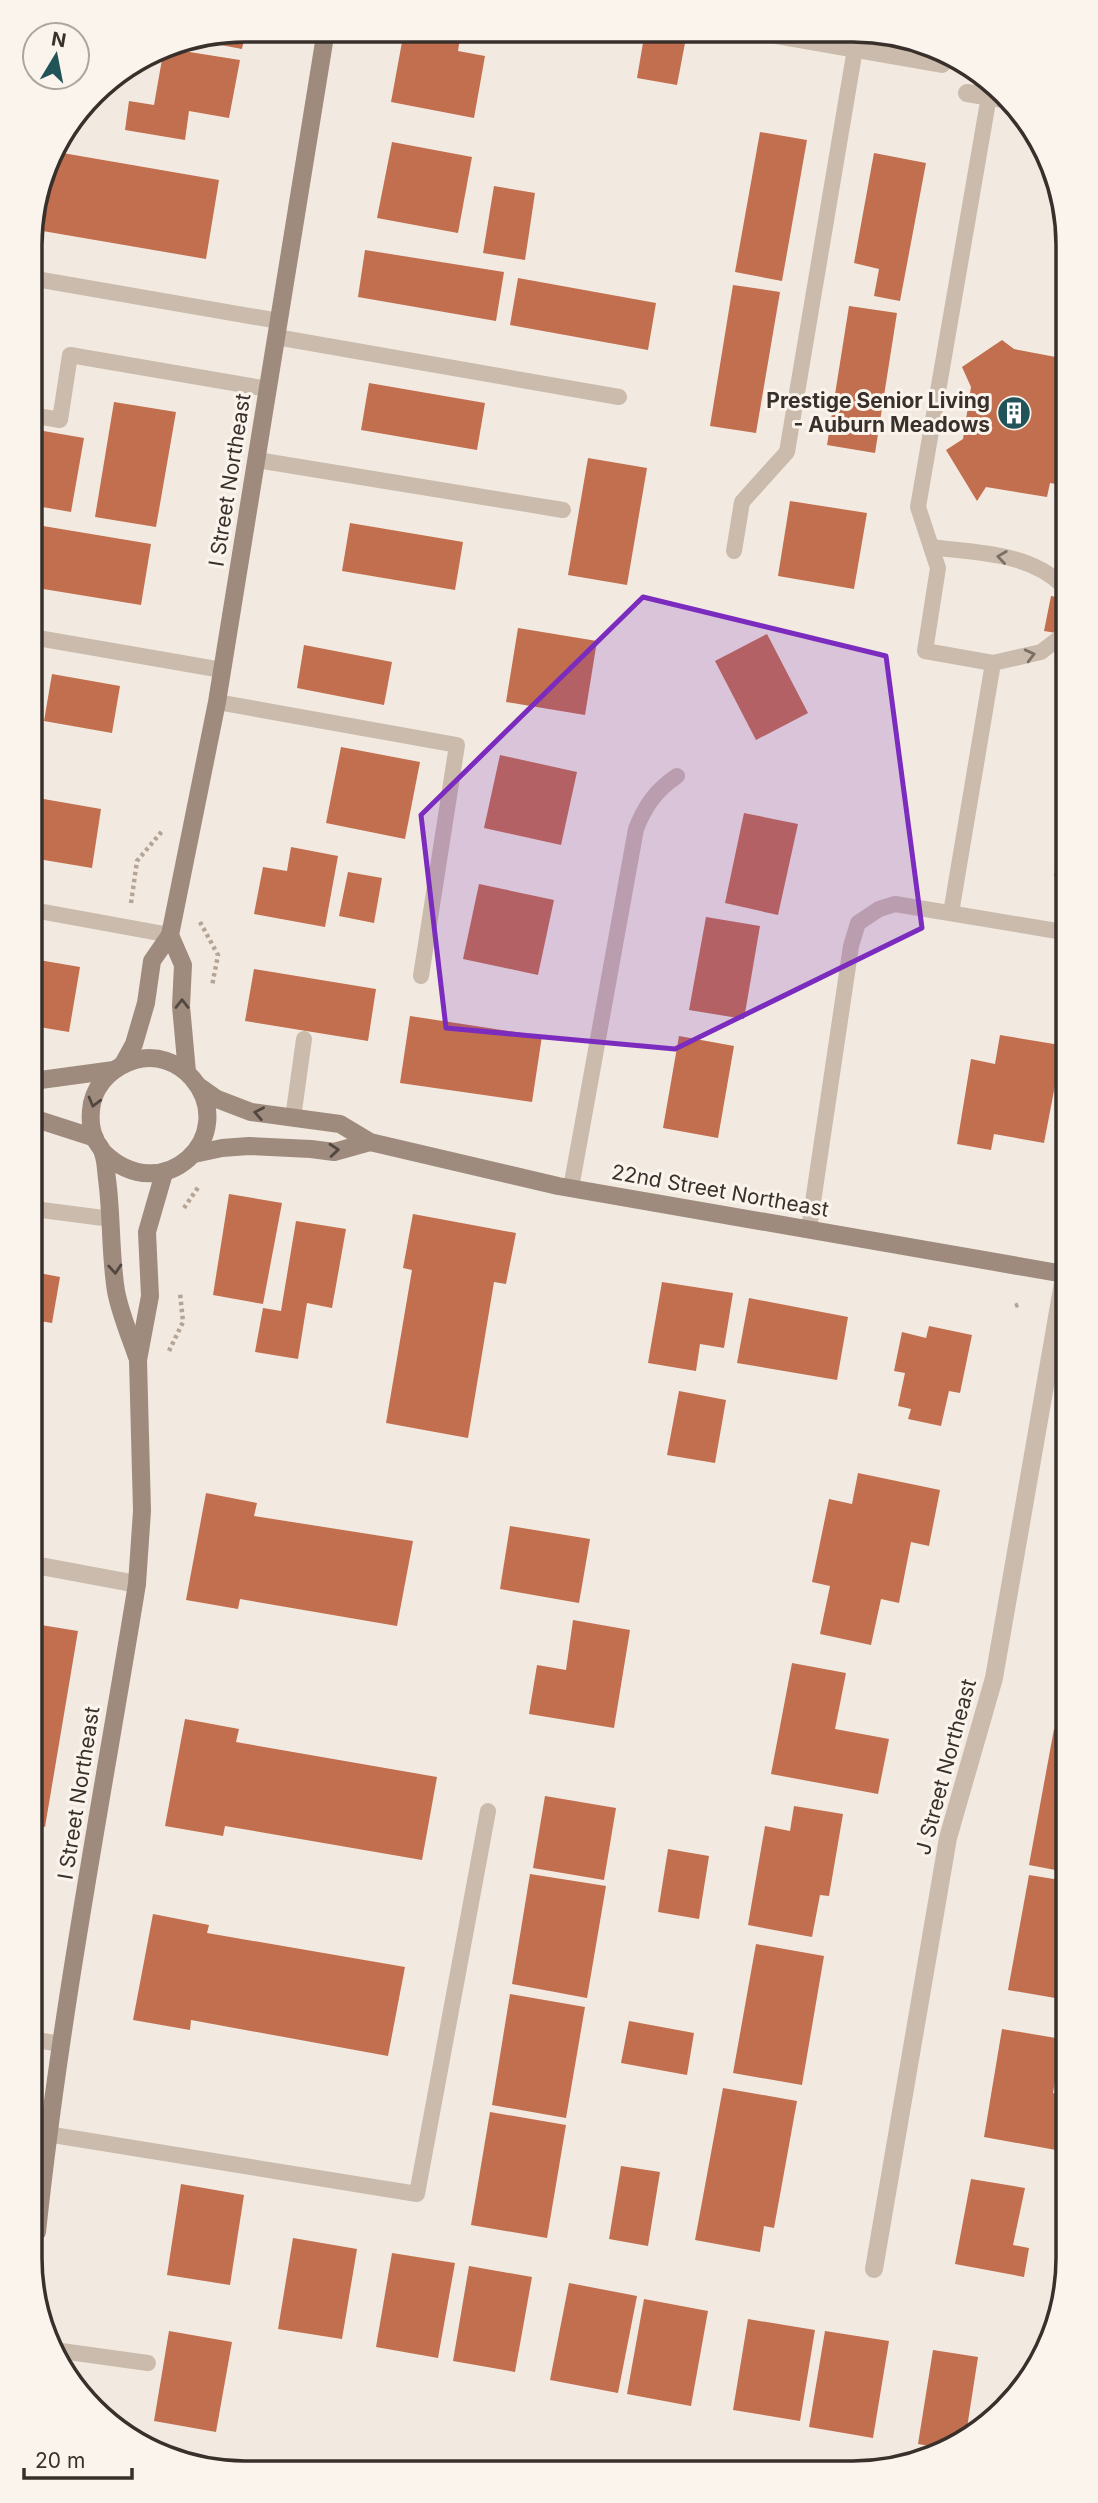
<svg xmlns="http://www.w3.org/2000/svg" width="1098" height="2503" font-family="Inter,sans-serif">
	<rect width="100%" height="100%" fill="#f2eae0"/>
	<g fill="#c16f4f">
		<polygon points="246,30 242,49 194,40"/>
		<polygon points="404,31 461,31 458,51 485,56 474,118 391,102"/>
		<polygon points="644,37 685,43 677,85 637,78"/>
		<polygon points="164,48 240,60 229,118 189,111 185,140 125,130 129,101 154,105"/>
		<polygon points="760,132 807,140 782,281 735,272"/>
		<polygon points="392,142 472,157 458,233 377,218"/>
		<polygon points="51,151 219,180 206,259 31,229"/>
		<polygon points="874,153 926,163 900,301 874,296 879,269 854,263"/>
		<polygon points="494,186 535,193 525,260 483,253"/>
		<polygon points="365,250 504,272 496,321 358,297"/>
		<polygon points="518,278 656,303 648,350 510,325"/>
		<polygon points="733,285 780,292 756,433 710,426"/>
		<polygon points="849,306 897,313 875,453 827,445"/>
		<polygon points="1002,340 1014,349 1061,358 1062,485 1050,483 1047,497 986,487 977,501 946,450 963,439 971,387 962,367"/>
		<polygon points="369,383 485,403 477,450 361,430"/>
		<polygon points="114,402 176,412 156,527 95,517"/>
		<polygon points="38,430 84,438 71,512 31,505 31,470"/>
		<polygon points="588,458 647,468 627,585 568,575"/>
		<polygon points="790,501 867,513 854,589 778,576"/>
		<polygon points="350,523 463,542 455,590 342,571"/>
		<polygon points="37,525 151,544 141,605 31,587 31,560"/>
		<polygon points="1051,596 1062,598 1062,634 1044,631"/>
		<polygon points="518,628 597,641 585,715 506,702"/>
		<polygon points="767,634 808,713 756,740 715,661"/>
		<polygon points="304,645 392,662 384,705 297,688"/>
		<polygon points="52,674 120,686 112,733 44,721"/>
		<polygon points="341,747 420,762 405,839 326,823"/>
		<polygon points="500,755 577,772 561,845 484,828"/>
		<polygon points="32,797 101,809 92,868 32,858"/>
		<polygon points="744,813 798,824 778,915 725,903"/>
		<polygon points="1062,837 1063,837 1063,878 1054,876"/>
		<polygon points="291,847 338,856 325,927 254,914 263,867 287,871"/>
		<polygon points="348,872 382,878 374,923 339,916"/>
		<polygon points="479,884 554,900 538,975 463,959"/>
		<polygon points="706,917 760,926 744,1019 689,1010"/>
		<polygon points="33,959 80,967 69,1032 33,1026"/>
		<polygon points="254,969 376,989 368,1041 245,1021"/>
		<polygon points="410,1016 542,1036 532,1102 400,1083"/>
		<polygon points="1062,1031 1064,1059 1060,1059 1044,1143 994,1134 991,1150 957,1144 971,1059 995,1064 1000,1035 1060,1045"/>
		<polygon points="679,1036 734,1046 718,1138 663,1128"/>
		<polygon points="229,1194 282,1203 263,1304 213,1295"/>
		<polygon points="413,1214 516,1233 506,1284 494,1282 468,1438 386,1423 412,1270 403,1268"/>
		<polygon points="296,1221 346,1229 332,1308 307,1303 298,1359 255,1352 263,1308 281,1311"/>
		<polygon points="34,1272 60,1277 52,1323 34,1320"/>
		<polygon points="662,1282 733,1293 724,1348 700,1344 696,1371 648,1363"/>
		<polygon points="749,1298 848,1317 837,1380 737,1363"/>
		<polygon points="929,1326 972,1335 960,1393 949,1391 941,1426 908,1419 911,1409 898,1406 905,1373 894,1371 902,1332 926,1338"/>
		<polygon points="679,1391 726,1400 715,1463 667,1455"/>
		<polygon points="858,1473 940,1490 929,1546 911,1542 899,1603 881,1599 871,1645 820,1634 830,1586 812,1582 829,1499 852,1504"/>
		<polygon points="206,1493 257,1503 254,1516 413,1541 397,1626 240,1599 238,1609 186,1600"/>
		<polygon points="510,1526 590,1539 579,1603 500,1589"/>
		<polygon points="573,1620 630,1630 614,1728 529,1714 537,1665 566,1670"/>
		<polygon points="35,1624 78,1631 45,1827 36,1825"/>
		<polygon points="792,1663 846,1673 835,1729 889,1739 878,1794 771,1774"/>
		<polygon points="185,1719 239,1729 236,1742 437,1777 422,1860 225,1826 223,1836 165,1826"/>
		<polygon points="1054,1729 1066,1731 1066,1872 1029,1865"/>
		<polygon points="545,1796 616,1808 604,1880 533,1868"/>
		<polygon points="794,1806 843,1814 829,1896 820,1895 812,1937 748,1925 765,1826 790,1831"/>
		<polygon points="668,1849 709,1856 699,1919 658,1912"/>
		<polygon points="530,1874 606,1886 587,1998 512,1984"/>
		<polygon points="1029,1875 1066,1881 1067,2000 1008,1990"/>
		<polygon points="153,1914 209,1925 207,1933 405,1967 388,2056 191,2020 190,2030 133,2020"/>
		<polygon points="756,1944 824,1956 802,2085 733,2073"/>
		<polygon points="510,1994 585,2007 566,2118 492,2105"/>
		<polygon points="629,2021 694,2033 687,2075 621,2063"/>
		<polygon points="1002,2029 1062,2039 1053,2093 1067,2096 1067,2152 984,2137"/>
		<polygon points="723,2088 797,2101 774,2228 764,2226 760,2252 695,2240"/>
		<polygon points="490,2112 566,2125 547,2238 471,2225"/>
		<polygon points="621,2166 660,2172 648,2246 609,2239"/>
		<polygon points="971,2179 1025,2188 1013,2245 1029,2248 1024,2277 955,2264"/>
		<polygon points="181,2184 244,2195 230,2285 167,2275"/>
		<polygon points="293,2238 357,2249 342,2339 278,2329"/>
		<polygon points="392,2253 455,2263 438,2358 376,2347"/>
		<polygon points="469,2266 532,2277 515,2372 453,2361"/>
		<polygon points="569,2283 637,2296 618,2393 550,2380"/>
		<polygon points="644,2299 708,2311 691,2406 627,2394"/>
		<polygon points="748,2319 815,2330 800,2421 733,2410"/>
		<polygon points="169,2331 232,2342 216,2432 154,2421"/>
		<polygon points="825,2331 889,2341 873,2438 809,2427"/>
		<polygon points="933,2350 978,2357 965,2441 947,2449 918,2444"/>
	</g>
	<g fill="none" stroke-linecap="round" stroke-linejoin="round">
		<g stroke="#b6a596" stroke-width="4.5" stroke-dasharray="3.5 3.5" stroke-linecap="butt">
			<polyline points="131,903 137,861 163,830"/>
			<polyline points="200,922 218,955 212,986"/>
			<polyline points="184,1208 199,1186"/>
			<polyline points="1015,1306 1020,1304"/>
			<polyline points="169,1351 183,1322 180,1293"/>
		</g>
		<g stroke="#cabbac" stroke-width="16">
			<polyline points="30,278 279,321"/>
			<polyline points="276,337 619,397"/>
			<polyline points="31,415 60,420 70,355 268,389"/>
			<polyline points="257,460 563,510"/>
			<path d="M931 547C976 553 1028 552 1062 585"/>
			<polyline points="734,551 742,502 787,452 855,49"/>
			<polyline points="32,637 222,670"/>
			<polyline points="993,663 1041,652 1062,636"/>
			<polyline points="217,702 457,745 421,976"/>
			<polyline points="33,910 170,935"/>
			<polyline points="951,913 993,663 925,651 938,568 918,507 989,96"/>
			<polyline points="293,1118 304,1039"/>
			<path d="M571 1188 636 829C645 806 656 790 677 776"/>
			<polyline points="34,1209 111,1219"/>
			<polyline points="809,1229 851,946 858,923 879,909 895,904 1063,932"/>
			<polyline points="36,2040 61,2044"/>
			<polyline points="47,2134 417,2194 488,1811"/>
			<polyline points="54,2350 148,2363"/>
		</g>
		<g stroke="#cabbac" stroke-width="18">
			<polyline points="764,33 942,64"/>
			<polyline points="967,93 1010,100"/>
			<polyline points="35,1565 137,1584"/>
			<polyline points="874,2269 948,1838 994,1678 1064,1277"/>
		</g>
		<g stroke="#9e8b7d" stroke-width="18">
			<polyline points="170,935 183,965 181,1006 187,1072"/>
			<polyline points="123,1064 134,1044 146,1003 152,961 170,935 217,702 326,30"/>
			<polyline points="33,1081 114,1070"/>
			<polyline points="200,1087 217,1099 251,1112 340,1124 370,1142 558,1186 1064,1274"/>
			<polyline points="33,1118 95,1138"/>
			<path d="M103 1152C163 1211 241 1135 192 1078 178 1062 156 1054 135 1060 115 1066 97 1081 92 1103 90 1114 90 1128 95 1139 97 1144 102 1148 103 1153 106 1161 106 1171 107 1179 112 1216 110 1254 116 1291 120 1313 130 1336 137 1357"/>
			<polyline points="194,1154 222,1148 249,1146 311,1149 334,1152 370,1142"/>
			<path d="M37 2232C60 2015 102 1799 137 1584L142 1511 138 1360 150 1296 147 1232 164 1173"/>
		</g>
	</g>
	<defs><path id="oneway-chevron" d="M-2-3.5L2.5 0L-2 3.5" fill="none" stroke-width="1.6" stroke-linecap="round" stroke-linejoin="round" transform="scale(1.75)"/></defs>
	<g stroke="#7a6f65">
		<use href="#oneway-chevron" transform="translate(1002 557) rotate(-172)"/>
		<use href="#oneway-chevron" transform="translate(1030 655) rotate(-14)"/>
	</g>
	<g stroke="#524740">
		<use href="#oneway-chevron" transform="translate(182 1004) rotate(-90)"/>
		<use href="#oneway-chevron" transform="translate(94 1102) rotate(105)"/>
		<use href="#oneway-chevron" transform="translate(259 1113) rotate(-169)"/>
		<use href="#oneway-chevron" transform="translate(334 1150) rotate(-5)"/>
		<use href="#oneway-chevron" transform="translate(115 1269) rotate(86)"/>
	</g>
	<path fill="#7b2cbf" fill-opacity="0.2" stroke="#7b2cbf" stroke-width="5" stroke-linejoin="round" d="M643 597 886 656 922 928 675 1049 446 1028 421 815Z"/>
	<defs>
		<g id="building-disc" transform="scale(1.75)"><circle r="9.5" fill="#215459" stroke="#faf4ed"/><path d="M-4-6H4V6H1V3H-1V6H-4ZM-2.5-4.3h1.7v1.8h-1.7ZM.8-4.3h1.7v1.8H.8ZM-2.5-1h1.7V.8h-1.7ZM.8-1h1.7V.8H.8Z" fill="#fff"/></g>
	</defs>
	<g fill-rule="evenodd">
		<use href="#building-disc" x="1014" y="413"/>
	</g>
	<g text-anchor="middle" stroke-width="6" stroke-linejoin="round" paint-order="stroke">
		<g font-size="21" font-weight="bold" fill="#39302b" stroke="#faf4ed" text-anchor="end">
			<text x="990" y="408">Prestige Senior Living<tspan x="990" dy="24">- Auburn Meadows</tspan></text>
		</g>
		<g font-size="21" fill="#39302b" stroke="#faf4ed">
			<text transform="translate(230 480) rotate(-81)" y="7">I Street Northeast</text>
			<text transform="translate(720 1191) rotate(10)" y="7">22nd Street Northeast</text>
			<text transform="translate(946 1767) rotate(-75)" y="7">J Street Northeast</text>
			<text transform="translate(79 1793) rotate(-81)" y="7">I Street Northeast</text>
		</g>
	</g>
	<path d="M0 0H1098V2503H0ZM245 42H853A203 203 0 0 1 1056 245V2258A203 203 0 0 1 853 2461H245A203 203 0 0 1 42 2258V245A203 203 0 0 1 245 42Z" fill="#faf4ed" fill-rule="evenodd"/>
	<path fill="none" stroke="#39302b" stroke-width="3.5" d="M245 42H853A203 203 0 0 1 1056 245V2258A203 203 0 0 1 853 2461H245A203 203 0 0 1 42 2258V245A203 203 0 0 1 245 42Z"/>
	<g transform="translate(56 56) rotate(10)"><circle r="33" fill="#faf4ed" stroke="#ada69f" stroke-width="2"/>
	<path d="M0-5L12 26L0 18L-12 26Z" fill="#215459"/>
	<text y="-10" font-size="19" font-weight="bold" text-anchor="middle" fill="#39302b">N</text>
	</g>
	<path d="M24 2468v10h108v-10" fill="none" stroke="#39302b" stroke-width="3.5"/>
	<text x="35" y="2468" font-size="21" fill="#39302b" stroke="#faf4ed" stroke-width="5" paint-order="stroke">20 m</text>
</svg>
